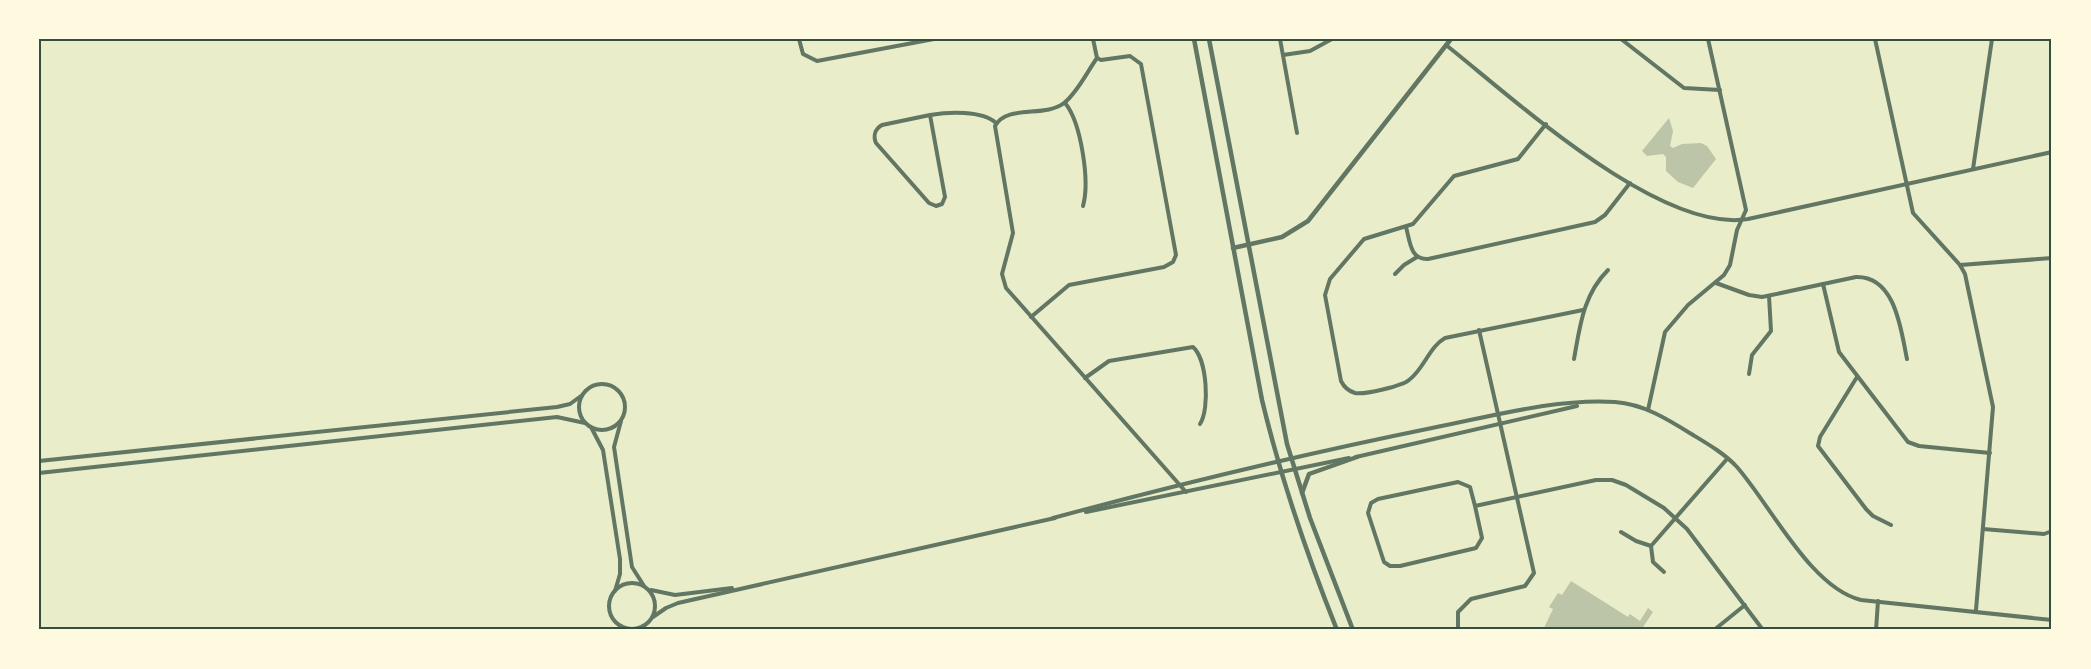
<svg xmlns="http://www.w3.org/2000/svg" width="2091" height="669" font-family="'DM Sans',sans-serif">
	<rect width="100%" height="100%" fill="#e9edc9"/>
	<g fill="#bcc5a7">
		<polygon points="1669,118 1673,131 1670,146 1673,148 1682,144 1701,143 1707,146 1716,159 1693,188 1678,182 1666,171 1666,157 1663,154 1647,156 1642,151"/>
		<polygon points="1571,581 1628,617 1630,614 1640,621 1648,608 1653,612 1641,630 1543,630 1553,609 1549,607 1558,593 1562,595"/>
	</g>
	<g fill="none" stroke-linecap="round" stroke-linejoin="round">
		<g stroke="#617663" stroke-width="4">
			<polyline points="799,39 803,54 817,61 934,39"/>
			<path d="M1093 39 1097 58C1087 72 1077 93 1064 103 1045 118 1007 104 995 126L1013 233 1002 274 1006 288 1186 492"/>
			<polyline points="1280,39 1297,133"/>
			<polyline points="1621,39 1684,88 1720,90"/>
			<polyline points="1875,39 1913,213 1960,265 1965,274 1993,407 1976,610"/>
			<path d="M1446 45C1513 98 1660 234 1748 219L2052 152"/>
			<polyline points="1283,55 1310,51 1332,39"/>
			<path d="M1065 103C1081 122 1090 181 1083 206"/>
			<path d="M930 115 882 125C875 129 873 136 876 143L929 203 936 206 942 204 945 197 930 115C948 112 982 110 996 123"/>
			<path d="M1546 124 1518 159 1454 176 1413 224 1364 239 1330 279 1325 295 1341 381C1344 387 1348 391 1355 393 1364 395 1402 386 1409 380 1424 369 1429 347 1445 338L1583 310"/>
			<polyline points="1973,169 1992,39"/>
			<path d="M1406 227C1410 241 1410 260 1428 259L1595 222 1605 215 1630 183"/>
			<polyline points="1960,265 2052,258"/>
			<polyline points="1395,274 1404,265 1417,257"/>
			<path d="M1716 283 1749 295 1762 297 1856 277C1896 276 1901 331 1907 359"/>
			<polyline points="1823,284 1839,352 1908,442 1919,446 1990,453"/>
			<polyline points="1031,317 1069,285 1164,267 1173,262 1176,255 1141,64 1130,56 1101,60 1097,58"/>
			<path d="M1574 359C1580 326 1583 295 1608 270"/>
			<polyline points="1749,374 1752,355 1771,331 1769,296"/>
			<polyline points="1857,377 1820,437 1818,446 1866,509 1873,516 1891,525"/>
			<path d="M1085 378 1109 361 1193 347C1207 359 1210 409 1200 424"/>
			<circle cx="602" cy="407" r="23"/>
			<polyline points="1648,410 1665,332 1688,305 1724,275 1730,265 1737,230 1746,210 1708,39"/>
			<polyline points="621,421 614,447 632,567 644,586"/>
			<polyline points="592,429 603,450 620,559 620,574 615,591"/>
			<polyline points="1356,457 1577,406"/>
			<polyline points="39,461 557,407 570,404 581,396"/>
			<polyline points="39,473 557,417 585,423"/>
			<polyline points="1475,506 1470,487 1458,482 1378,499 1371,503 1368,513 1384,562 1390,566 1400,566 1476,548 1482,538 1475,506 1596,480 1612,480 1626,485 1664,508 1687,529 1763,630"/>
			<polyline points="1086,512 1349,458"/>
			<path d="M1053 518C1179 484 1304 454 1432 428 1489 417 1556 398 1615 402 1644 404 1669 420 1693 435 1708 444 1725 454 1737 467 1771 506 1811 588 1861 600L2052 620"/>
			<polyline points="1983,529 2044,534 2052,531"/>
			<polyline points="1621,532 1636,541 1651,546 1727,459"/>
			<polyline points="1651,546 1653,562 1664,572"/>
			<circle cx="632" cy="606" r="23"/>
			<polyline points="651,590 675,595 732,588"/>
			<polyline points="653,617 666,608 678,603 1055,518"/>
			<polyline points="1458,630 1458,612 1471,599 1525,586 1534,573 1479,330"/>
			<polyline points="1714,630 1745,605"/>
			<polyline points="1876,630 1878,601"/>
		</g>
		<g stroke="#617663" stroke-width="4.5">
			<path d="M1194 39 1262 400C1281 479 1307 555 1337 630"/>
			<polyline points="1209,39 1287,444 1310,518 1353,630"/>
			<polyline points="1233,248 1282,237 1308,221 1451,39"/>
			<polyline points="1302,493 1309,474 1357,457"/>
		</g>
	</g>
	<rect width="2091" height="669" fill="none" stroke="#fefae0" stroke-width="81"/>
	<rect x="40" y="40" width="2010" height="588" fill="none" stroke="#344e41" stroke-width="2"/>
</svg>
